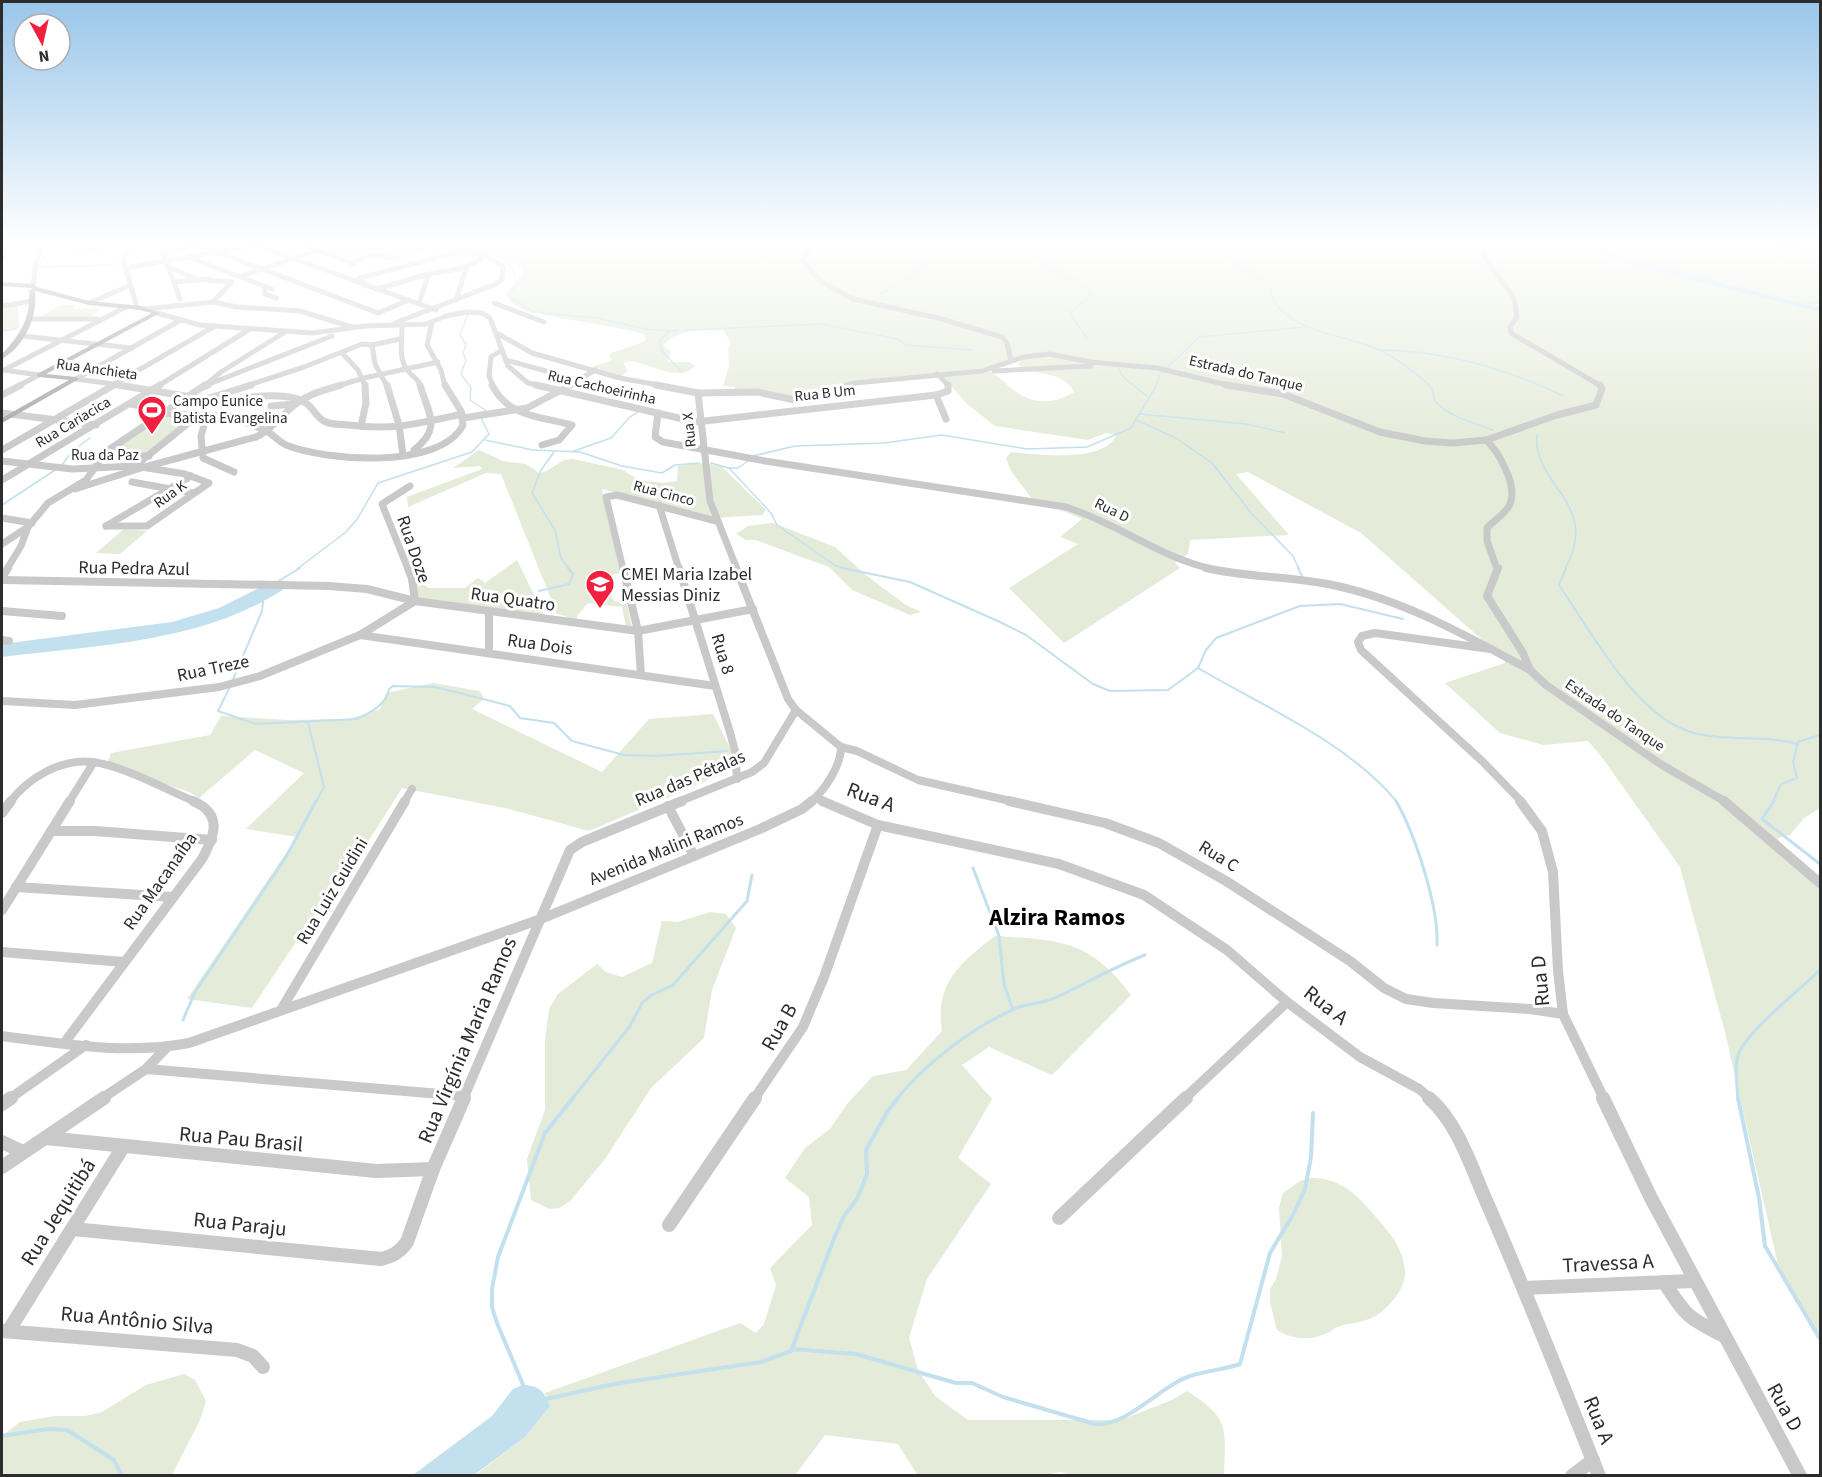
<svg xmlns="http://www.w3.org/2000/svg" width="1822" height="1477" font-family="'Source Sans 3',sans-serif">
	<rect width="100%" height="100%" fill="#fff"/>
	<g fill="#e4ebd8" fill-rule="evenodd">
		<path d="M61 242H143C119 244 98 253 74 256L71 249 57 246Z"/>
		<polygon points="304,242 425,242 430,251 386,258 372,251 346,258"/>
		<path d="M463 242H1568L1573 246 1585 242H1820V808L1804 818 1790 835 1778 838 1784 853 1820 885V1339L1779 1269 1725 1032 1680 867 1601 756 1588 741 1543 745 1500 733 1445 683 1505 663 1504 659 1361 533 1248 472 1236 474 1289 535 1190 540 1188 554 1175 563 1180 568 1064 643 1009 588 1078 544 1060 537 1082 519 1046 504 1034 502C1024 486 1011 476 1006 458L1011 452C1036 455 1106 463 1116 435L1106 433 1088 440 995 426 966 403 941 374 861 380 807 399 735 390V387L723 386 729 366 728 349 731 345 724 330C701 330 679 328 663 345L671 352 667 362H689L695 366C678 384 649 362 629 361L623 363 628 370 621 377 592 367 612 360 609 356 611 353 643 342 646 340 644 334C611 325 576 322 541 314L540 312C529 316 509 304 505 293L521 277 522 271 518 265 467 248ZM1022 360 1018 363 1021 368C1040 375 1064 372 1074 392 1055 404 1034 405 1015 391 1006 385 999 375 988 371Z"/>
		<polygon points="18,305 19,328 2,331 2,308"/>
		<polygon points="59,305 77,305 72,309 101,309 90,317 41,317"/>
		<polygon points="158,416 194,419 149,455 109,453"/>
		<path d="M479 450 503 461 526 464 539 473 545 472 564 460 573 459 623 470 632 476 647 481 663 483 677 481 678 466 697 463 720 465 766 510 762 515 712 518 602 489 620 573 595 579 598 589 607 588 614 601 627 603 632 628 626 627 622 607 588 603 577 616 578 621C570 619 566 615 557 614L501 474 486 473 408 507 407 497 482 469 480 466 453 468Z"/>
		<polygon points="773,523 835,547 867,576 906,605 921,612 910,615 852,590 829,567 755,540 746,540 736,534 748,526"/>
		<polygon points="124,529 147,531 120,554 96,553"/>
		<polygon points="517,560 545,617 419,599 414,579 429,588 465,588 478,578 485,583"/>
		<polygon points="433,683 480,691 484,699 472,709 602,772 649,719 713,714 734,756 734,769 589,831 505,808 402,788 343,881 335,883 252,1008 187,999 297,837 246,829 304,773 255,750 199,798 189,792 111,765 108,761 111,753 210,735 221,716 289,720 349,719 380,709 386,693"/>
		<polygon points="710,912 726,914 736,928 712,990 704,1038 651,1088 605,1159 570,1201 559,1208 550,1209 531,1200 527,1159 545,1110 545,1040 549,1009 558,994 597,964 606,972 622,977 652,963 662,921 678,922"/>
		<path d="M995 936C1060 940 1090 940 1131 995L1052 1075 989 1047 962 1065 992 1099 958 1158 991 1184 927 1279 909 1338 918 1370 935 1396 968 1420H1121L1172 1400 1187 1391C1231 1419 1225 1428 1224 1475L1075 1476 1060 1472 1041 1476 923 1475 917 1474 898 1444 825 1435 795 1475 474 1476 525 1437 549 1407 545 1393 740 1323 756 1333 764 1324 776 1285 770 1268 812 1225 809 1197 785 1178 805 1148 830 1129 847 1104 873 1076 906 1070 942 1031C934 984 961 962 995 936Z"/>
		<path d="M1310 1178C1343 1177 1361 1199 1380 1222 1393 1237 1403 1250 1405 1271 1406 1287 1392 1303 1380 1313 1367 1323 1352 1322 1337 1327 1333 1329 1329 1333 1325 1334 1309 1341 1291 1339 1277 1330L1270 1302V1289L1276 1279 1282 1256 1279 1207 1283 1193 1300 1181Z"/>
		<polygon points="184,1374 195,1380 206,1401 200,1420 172,1475 4,1475 2,1470 2,1436 20,1422 55,1416 85,1416 102,1412 146,1385"/>
	</g>
	<g fill="#c2e0ed">
		<path d="M287 587C204 643 98 645 2 657V644L172 622 219 608 259 588Z"/>
		<path d="M522 1385C539 1385 544 1391 550 1406L525 1437 474 1475H413L492 1416 513 1389Z"/>
	</g>
	<g fill="none" stroke-linecap="round" stroke-linejoin="round">
		<g stroke="#c2e0ed" stroke-width="1.5">
			<polyline points="48,242 48,248 39,266 41,267 111,265 123,262"/>
			<polyline points="455,242 453,251 457,258 469,254"/>
			<polyline points="714,242 720,250"/>
			<path d="M1032 242 1031 249 1049 267 1081 284 1091 293C1087 303 1076 305 1070 314L1087 339"/>
			<path d="M1224 242C1227 248 1230 257 1235 262 1244 271 1261 276 1268 286 1273 293 1272 300 1278 307 1311 341 1359 333 1397 360 1407 367 1425 379 1432 389 1434 393 1433 398 1436 402 1449 417 1475 423 1493 430"/>
			<polyline points="1598,251 1623,242"/>
			<path d="M478 252C497 251 513 260 515 280L518 282 509 297 534 312 597 318 645 329 670 331 820 324 898 339 906 345 972 350"/>
			<path d="M879 295C904 281 931 271 940 242"/>
			<polyline points="1804,306 1809,303 1820,303"/>
			<polyline points="468,314 460,335 466,345 463,353 466,360 461,374 471,388 470,400 485,410 484,413"/>
			<polyline points="2,331 16,329"/>
			<polyline points="670,331 660,340 661,350 681,371"/>
			<path d="M1382 350C1447 351 1505 368 1563 396"/>
			<polyline points="1118,368 1123,377 1147,396"/>
			<polyline points="1167,368 1199,337 1304,327"/>
			<polyline points="1139,414 1247,424 1285,433"/>
			<polyline points="1136,420 1176,438 1212,463 1252,514 1293,556 1299,569"/>
			<path d="M1537 435C1532 486 1602 503 1565 569"/>
			<polyline points="485,440 533,450 580,452 622,466 662,473 675,465 699,463"/>
			<polyline points="574,451 611,438 630,417 638,412"/>
			<polyline points="554,452 541,470 532,493 555,530 561,558 569,569"/>
			<polyline points="753,456 795,446 884,443 942,435 1027,449 1087,447 1131,428 1156,386 1160,374"/>
			<polyline points="711,463 729,468 771,513 777,525 836,566 848,569"/>
			<polyline points="62,465 72,451 90,438"/>
			<polyline points="729,468 738,468 748,461"/>
			<polyline points="2,505 55,470"/>
			<polyline points="297,569 346,532 358,518 378,483 472,452 489,434 481,418"/>
		</g>
		<g stroke="#c2e0ed" stroke-width="2">
			<polyline points="842,568 910,582 1000,622 1026,635 1093,684 1110,691 1168,690 1198,668 1206,650 1216,638 1300,606 1340,604 1403,619"/>
			<polyline points="1298,568 1303,578"/>
			<path d="M1566 568 1559 585C1590 630 1634 713 1688 731 1723 743 1761 734 1797 744"/>
			<polyline points="277,582 300,568"/>
			<polyline points="539,591 569,584 573,574 568,568"/>
			<path d="M1198 668C1263 706 1349 743 1397 802"/>
			<polyline points="232,682 262,611 263,601"/>
			<path d="M230 687 218 711 256 724 357 719C370 713 387 704 389 689L393 686 435 687 464 694 510 706 520 718 554 723 572 741 624 755 656 756 727 751"/>
			<polyline points="308,722 324,787 316,802"/>
			<polyline points="1773,802 1781,784 1797,778 1793,762 1798,742 1820,735"/>
		</g>
		<g stroke="#c2e0ed" stroke-width="3">
			<path d="M1396 801C1415 834 1439 907 1437 945"/>
			<polyline points="1774,801 1762,819 1820,864"/>
			<polyline points="973,868 999,936 1004,984 1013,1010"/>
			<polyline points="183,1020 195,992 286,857 316,801"/>
			<polyline points="572,1099 630,1026 642,1003 652,995 673,985 747,901 752,875"/>
			<path d="M897 1099C924 1064 976 1025 1017 1008 1030 1003 1045 1003 1057 997 1087 983 1114 967 1145 955"/>
			<path d="M1738 1099C1737 1086 1734 1066 1739 1053 1747 1032 1801 988 1820 970"/>
		</g>
		<g stroke="#c2e0ed" stroke-width="4">
			<polyline points="1738,1098 1759,1198 1765,1246 1820,1339"/>
			<path d="M792 1349 856 1354 956 1383H972L1003 1397 1095 1424C1122 1427 1153 1395 1177 1382 1195 1371 1220 1371 1240 1364L1270 1253 1294 1213 1305 1189 1311 1157 1313 1113"/>
			<polyline points="524,1387 497,1323 492,1307 492,1289 498,1257 545,1133 573,1098"/>
			<polyline points="546,1399 614,1384 761,1362 791,1351 835,1236 844,1216 857,1199 867,1174 866,1150 887,1112 898,1098"/>
			<polyline points="2,1436 48,1429 67,1430 114,1460 122,1476"/>
		</g>
		<polygon fill="#c2e0ed" fill-rule="evenodd" points="1578,242 1587,242 1619,256 1820,308 1820,312 1613,260"/>
		<g stroke="#c9c9c9" stroke-width="5">
			<polyline points="132,242 124,256 124,262 137,308"/>
			<polyline points="168,242 162,245 163,252 180,299"/>
			<polyline points="191,242 378,313 409,300"/>
			<polyline points="295,242 354,264"/>
			<polyline points="812,242 803,260 819,280 853,299 938,318 1002,337 1007,343 1011,361"/>
			<polyline points="1480,242 1485,258 1514,298 1517,317 1510,327 1511,333 1601,386"/>
			<polyline points="1759,242 1820,249"/>
			<polyline points="2,245 5,247 2,259"/>
			<polyline points="256,245 436,310"/>
			<polyline points="162,253 198,244"/>
			<polyline points="188,257 272,289"/>
			<polyline points="351,262 374,255 397,259"/>
			<polyline points="169,267 198,280"/>
			<polyline points="126,268 260,244"/>
			<polyline points="241,276 318,250"/>
			<polyline points="205,280 232,282 213,302"/>
			<polyline points="176,282 209,279"/>
			<polyline points="33,286 36,262 42,242"/>
			<polyline points="366,286 359,278 463,251 485,255 503,266 502,279 496,284 395,323"/>
			<polyline points="265,288 265,294 276,298"/>
			<polyline points="376,289 429,274 463,268 479,260 482,255"/>
			<polyline points="456,300 467,266"/>
			<polyline points="89,303 126,287"/>
			<polyline points="419,303 429,274"/>
			<polyline points="494,303 544,322"/>
			<polyline points="2,306 33,301"/>
			<polyline points="145,309 213,302 237,307 300,311 352,327"/>
			<polyline points="157,313 200,325 312,333 365,326 426,324 446,316 466,312 482,313 490,318 508,366 528,383 543,386"/>
			<polyline points="31,319 98,319"/>
			<polyline points="432,322 427,345 441,370 445,386"/>
			<path d="M402 327C402 342 398 359 408 371 413 377 418 379 421 386"/>
			<polyline points="495,332 532,353 620,378 664,386"/>
			<polyline points="22,336 132,348"/>
			<polyline points="372,345 400,339"/>
			<polyline points="342,353 358,370 365,386"/>
			<polyline points="506,360 579,380"/>
			<polyline points="4,370 126,307"/>
			<polyline points="4,370 39,375"/>
			<polyline points="994,371 1091,366"/>
			<polyline points="937,374 949,386"/>
			<polyline points="76,379 128,386"/>
			<polyline points="76,379 181,320"/>
			<polyline points="18,386 39,375"/>
			<polyline points="111,386 215,326"/>
			<polyline points="158,386 250,329"/>
			<polyline points="204,386 332,336"/>
			<polyline points="204,386 221,372 285,332"/>
			<polyline points="246,386 304,367 362,344 372,345 375,364 387,386"/>
			<polyline points="337,386 364,378 438,362"/>
			<polyline points="493,386 489,376 491,357 502,350"/>
			<polyline points="569,386 595,370"/>
			<polyline points="845,386 855,383 982,371 1024,357 1049,354 1090,362 1157,368 1232,386"/>
		</g>
		<g stroke="#c9c9c9" stroke-width="7">
			<polyline points="118,385 191,397"/>
			<polyline points="387,385 399,425 403,455"/>
			<path d="M492 385C509 418 540 416 572 425L559 440 542 445"/>
			<polyline points="536,385 696,422 936,395 948,391 948,385"/>
			<polyline points="656,385 698,393 757,392 795,400 811,399 850,385"/>
			<polyline points="1226,385 1283,394 1380,432 1425,441 1453,443 1486,440 1557,415 1596,405 1602,389 1600,385"/>
			<polyline points="203,387 208,385"/>
			<polyline points="698,393 710,501 737,569"/>
			<polyline points="2,395 21,385"/>
			<polyline points="936,395 946,419"/>
			<polyline points="200,401 251,385"/>
			<path d="M207 402C234 400 267 392 294 398 314 402 313 417 326 422 332 425 342 424 349 425 392 431 421 423 462 414"/>
			<polyline points="130,404 166,410"/>
			<polyline points="271,406 295,404"/>
			<polyline points="2,413 96,425"/>
			<polyline points="161,413 197,416"/>
			<path d="M658 413 655 437 663 442 765 461 1066 507C1117 523 1159 557 1212 569"/>
			<polyline points="207,415 201,436 203,458 234,472"/>
			<polyline points="463,418 527,408 571,385"/>
			<polyline points="361,426 366,403 365,385"/>
			<path d="M1486 440C1499 452 1518 486 1510 504 1506 514 1494 520 1487 528V541L1497 569"/>
			<polyline points="2,450 114,385"/>
			<path d="M414 450C442 428 429 415 420 385"/>
			<polyline points="103,456 149,456"/>
			<polyline points="2,461 72,469 135,466 185,474 209,483 147,526 106,526"/>
			<path d="M135 466 197 416C221 413 246 421 268 432 274 435 279 442 286 445 326 461 440 470 463 425L461 411 445 385"/>
			<polyline points="2,480 160,385"/>
			<polyline points="132,482 193,493"/>
			<path d="M75 489 141 468 256 437C273 429 282 414 297 403 310 393 326 390 341 385"/>
			<polyline points="659,505 679,569"/>
			<polyline points="2,518 32,523"/>
			<polyline points="106,526 191,476"/>
			<polyline points="2,544 28,527 48,503 86,480 107,451 205,385"/>
			<polyline points="7,569 21,546 28,527"/>
			<polyline points="408,569 382,504 410,486"/>
			<polyline points="623,569 606,497 617,495 716,521"/>
		</g>
		<g stroke="#c9c9c9" stroke-width="8">
			<polyline points="408,568 412,579 415,601"/>
			<polyline points="623,568 638,631 641,675"/>
			<polyline points="679,568 729,729 735,751 737,779"/>
			<path d="M736 568 788 699 796 710 841 747C841 765 825 791 810 802"/>
			<path d="M1206 568C1249 578 1294 576 1337 586 1406 601 1468 637 1530 670"/>
			<polyline points="1498,568 1487,596 1523,653 1530,670 1546,685 1662,765 1726,802"/>
			<polyline points="2,578 8,568"/>
			<polyline points="2,580 329,586 367,589 415,601 638,631 753,609"/>
			<polyline points="2,611 62,616"/>
			<polyline points="489,611 489,653"/>
			<polyline points="360,635 715,686"/>
			<polyline points="2,640 9,641"/>
			<polyline points="1490,649 1375,633 1362,636 1358,642 1361,650 1482,761 1522,802"/>
			<polyline points="2,701 75,705 219,687 260,676 360,635 415,601"/>
			<polyline points="841,747 857,751 918,780 1015,802"/>
			<polyline points="816,798 826,802"/>
			<path d="M10 802C28 778 61 758 93 762 124 766 167 790 196 802"/>
			<polyline points="69,802 94,762"/>
			<polyline points="404,802 412,789"/>
			<polyline points="678,802 752,772 764,763 796,710"/>
		</g>
		<g stroke="#c9c9c9" stroke-width="10">
			<polyline points="822,801 878,825 1059,864 1144,895 1227,950 1287,1002 1360,1057 1419,1089 1431,1099"/>
			<polyline points="1009,801 1105,823 1159,843 1226,881 1350,961 1384,988 1406,999 1433,1003 1530,1009 1563,1014"/>
			<polyline points="1520,801 1542,831 1553,872 1558,971 1563,1014 1604,1099"/>
			<polyline points="1724,801 1820,883"/>
			<polyline points="668,806 694,856"/>
			<polyline points="2,813 11,801"/>
			<polyline points="51,831 95,831 212,840"/>
			<polyline points="16,887 173,897"/>
			<polyline points="2,910 70,801"/>
			<polyline points="2,952 124,962"/>
			<polyline points="281,1010 405,801"/>
			<path d="M2 1036C64 1044 127 1055 189 1043L541 919 760 829 802 809 812 801"/>
			<path d="M65 1042 202 859C215 835 223 814 193 801"/>
			<polyline points="146,1069 464,1096"/>
			<polyline points="9,1099 86,1045"/>
			<polyline points="101,1099 146,1069 166,1048"/>
			<polyline points="463,1099 570,850 582,842 682,801"/>
			<polyline points="754,1099 803,1027 824,977 878,825"/>
			<polyline points="1184,1099 1287,1002"/>
		</g>
		<g stroke="#c9c9c9" stroke-width="14">
			<path d="M1429 1098C1459 1124 1472 1170 1488 1205 1527 1295 1563 1385 1599 1476"/>
			<polyline points="1603,1098 1651,1198 1800,1476"/>
			<polyline points="2,1104 11,1098"/>
			<polyline points="46,1138 376,1171 433,1169"/>
			<polyline points="2,1142 23,1152"/>
			<polyline points="2,1167 104,1098"/>
			<polyline points="1059,1218 1186,1098"/>
			<polyline points="669,1225 755,1098"/>
			<path d="M73 1229 381 1259C393 1256 400 1252 407 1242L433 1169 464 1098"/>
			<path d="M1664 1282C1686 1316 1688 1318 1724 1336"/>
			<polyline points="1524,1288 1693,1281"/>
			<polyline points="9,1330 123,1147"/>
			<polyline points="2,1331 237,1350 253,1356 263,1367"/>
			<polyline points="1572,1476 1593,1460"/>
		</g>
		<path fill="#a4a4a4" fill-rule="evenodd" d="M2 282 33 284 37 287 89 301 141 306 160 313 46 374 76 377 79 379 2 423V418L69 380 39 377 37 376V374L152 313 140 310 89 305 35 291C38 316 25 346 2 359V354C20 335 31 318 29 291L32 289 31 288 2 286Z"/>
	</g>
	<linearGradient id="sky" x2="0" y2="1"><stop stop-color="#99c6ea"/><stop offset="0.54" stop-color="#fff"/><stop offset="1" stop-color="#fff" stop-opacity="0"/></linearGradient>
	<rect width="1822" height="449" fill="url(#sky)"/>
	<defs>
		<g id="stadium-pin" transform="scale(1.5)"><path d="M0 17L-7.5 6A9.5 9.5 0 1 1 7.5 6Z" fill="#f12041" stroke="#fff"/><path d="M0-5a6.5 5 0 1 0 0 10a6.5 5 0 1 0 0-10ZM-3.5-1.8h7v3.6h-7Z" fill="#fff"/></g>
		<g id="school-pin" transform="scale(1.5)"><path d="M0 17L-7.5 6A9.5 9.5 0 1 1 7.5 6Z" fill="#f12041" stroke="#fff"/><path d="M0-5L7-2L0 1L-7-2ZM-4 1L0 2.5L4 1V4Q0 6-4 4Z" fill="#fff"/></g>
	</defs>
	<g fill-rule="evenodd">
		<use href="#stadium-pin" x="152" y="410"/>
		<use href="#school-pin" x="600" y="584"/>
	</g>
	<g text-anchor="middle" stroke-width="6" stroke-linejoin="round" paint-order="stroke">
		<g font-size="15" fill="#2c2c2c" stroke="#fff">
			<text transform="translate(97 369) rotate(8)" y="5">Rua Anchieta</text>
			<text transform="translate(1246 373) rotate(13)" y="5">Estrada do Tanque</text>
			<text transform="translate(602 387) rotate(13)" y="5">Rua Cachoeirinha</text>
			<text transform="translate(825 393) rotate(-6)" y="5">Rua B Um</text>
			<text transform="translate(73 422) rotate(-31)" y="5">Rua Cariacica</text>
			<text transform="translate(689 430) rotate(-96)" y="5">Rua X</text>
			<text x="105" y="460">Rua da Paz</text>
			<text transform="translate(664 493) rotate(15)" y="5">Rua Cinco</text>
			<text transform="translate(170 494) rotate(-35)" y="5">Rua K</text>
			<text transform="translate(1112 510) rotate(26)" y="5">Rua D</text>
			<text transform="translate(1615 715) rotate(34)" y="5">Estrada do Tanque</text>
		</g>
		<g font-size="15" fill="#2c2c2c" stroke="#fff" text-anchor="start">
			<text x="173" y="406">Campo Eunice<tspan x="173" dy="17">Batista Evangelina</tspan></text>
		</g>
		<g font-size="18" fill="#2c2c2c" stroke="#fff">
			<text transform="translate(414 549) rotate(71)" y="6">Rua Doze</text>
			<text transform="translate(134 568) rotate(1)" y="6">Rua Pedra Azul</text>
			<text transform="translate(513 599) rotate(8)" y="6">Rua Quatro</text>
			<text transform="translate(540 644) rotate(8)" y="6">Rua Dois</text>
			<text transform="translate(723 654) rotate(73)" y="6">Rua 8</text>
			<text transform="translate(213 668) rotate(-12)" y="6">Rua Treze</text>
			<text transform="translate(690 778) rotate(-23)" y="6">Rua das Pétalas</text>
			<text transform="translate(666 849) rotate(-22)" y="6">Avenida Malini Ramos</text>
			<text transform="translate(1219 856) rotate(32)" y="6">Rua C</text>
			<text transform="translate(160 881) rotate(-55)" y="6">Rua Macanaíba</text>
			<text transform="translate(332 891) rotate(-59)" y="6">Rua Luiz Guidini</text>
		</g>
		<g font-size="18" fill="#2c2c2c" stroke="#fff" text-anchor="start">
			<text x="621" y="580">CMEI Maria Izabel<tspan x="621" dy="21">Messias Diniz</tspan></text>
		</g>
		<g font-size="21" fill="#2c2c2c" stroke="#fff">
			<text transform="translate(871 797) rotate(21)" y="7">Rua A</text>
			<text transform="translate(1540 981) rotate(-95)" y="7">Rua D</text>
			<text transform="translate(1326 1005) rotate(38)" y="7">Rua A</text>
			<text transform="translate(779 1027) rotate(-60)" y="7">Rua B</text>
			<text transform="translate(467 1040) rotate(-67)" y="7">Rua Virgínia Maria Ramos</text>
			<text transform="translate(241 1139) rotate(5)" y="7">Rua Pau Brasil</text>
			<text transform="translate(58 1212) rotate(-58)" y="7">Rua Jequitibá</text>
			<text transform="translate(240 1224) rotate(6)" y="7">Rua Paraju</text>
			<text transform="translate(1608 1263) rotate(-3)" y="7">Travessa A</text>
			<text transform="translate(137 1320) rotate(5)" y="7">Rua Antônio Silva</text>
			<text transform="translate(1785 1407) rotate(61)" y="7">Rua D</text>
			<text transform="translate(1599 1420) rotate(68)" y="7">Rua A</text>
		</g>
		<g font-size="24" font-weight="bold" fill="#000" stroke="#fff">
			<text x="1057" y="925">Alzira Ramos</text>
		</g>
	</g>
	<rect width="1822" height="1477" fill="none" stroke="#2c2c2c" stroke-width="6"/>
	<g transform="translate(42 42) rotate(172)"><circle r="28" fill="#ffffff" stroke="#ababab" stroke-width="1.5"/>
	<path d="M0-4.5L10 22L0 15L-10 22Z" fill="#f12041"/>
	<text y="-9" font-size="16" font-weight="bold" text-anchor="middle" fill="#2c2c2c">N</text>
	</g>
</svg>
